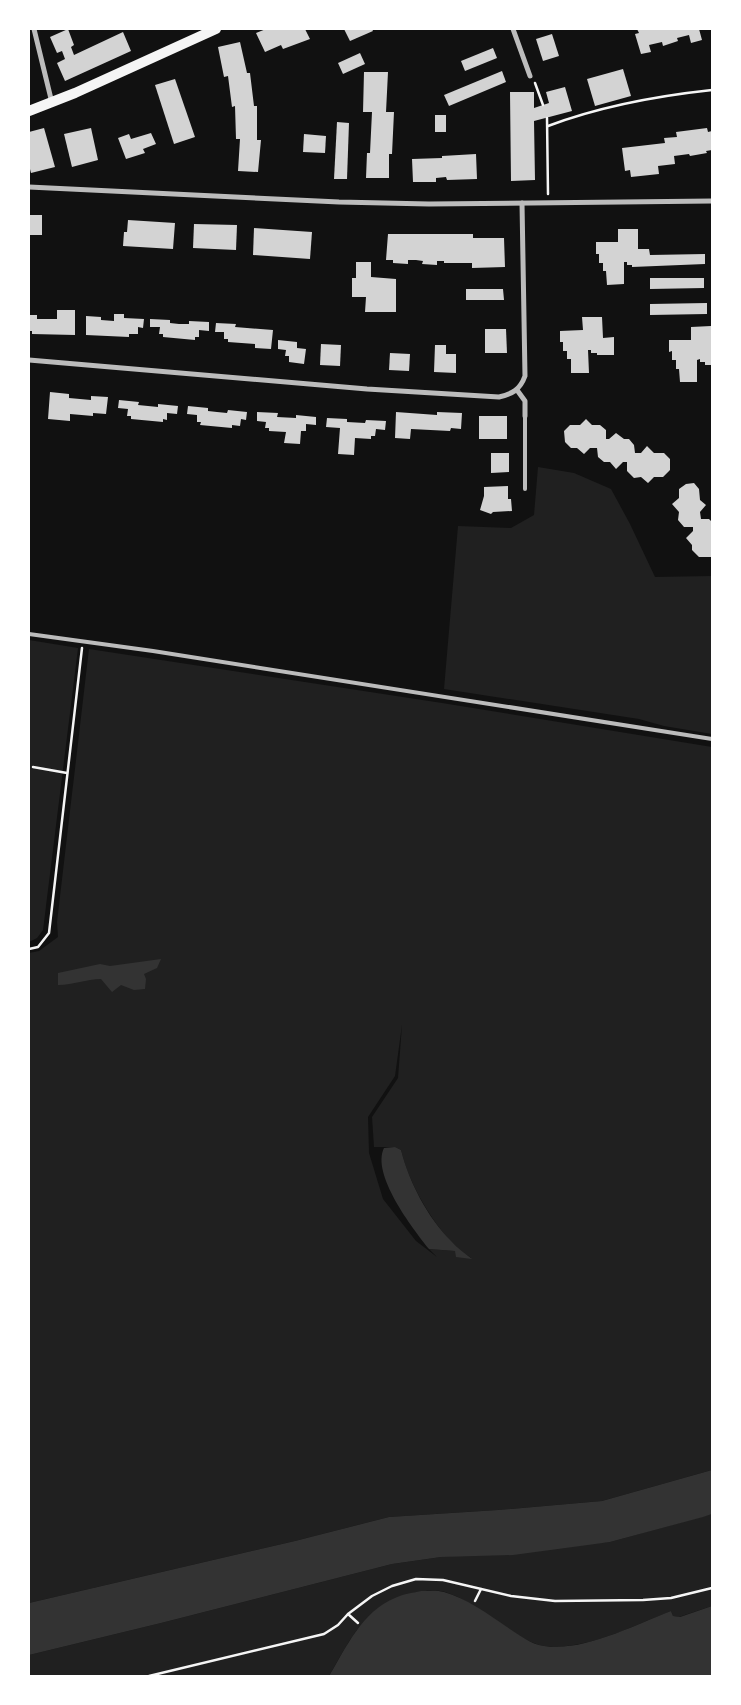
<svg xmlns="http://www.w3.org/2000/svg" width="741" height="1705" font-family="Barlow,sans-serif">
	<rect width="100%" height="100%" fill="#111"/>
	<g fill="#202020" fill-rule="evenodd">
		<polygon points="538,467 574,473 611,489 630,524 655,577 712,576 712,734 664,726 639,719 444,689 458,526 511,528 534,515"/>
		<polygon points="29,640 78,648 43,930 37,938 29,942"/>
		<path d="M89 649 442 703 712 747V1470L602 1501 498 1510 389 1517 295 1541 29 1603V953L39 951 58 937 57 922ZM402 1025 398 1078 372 1117 374 1147H395L401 1150C409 1183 428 1215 450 1241 456 1247 464 1253 471 1258L455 1251 429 1249 437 1257 416 1241 383 1199 369 1153 368 1117 395 1076Z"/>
		<path d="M712 1514V1606L679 1617 673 1616 671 1611C633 1626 585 1651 544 1646 525 1643 507 1627 491 1617 476 1608 462 1597 445 1592 434 1589 421 1591 411 1594 365 1604 351 1639 329 1676H29V1655L161 1623 392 1564 441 1557 610 1542Z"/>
	</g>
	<g fill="#333">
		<path d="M161 959 157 968 144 974 146 979 145 989 134 990 121 985 112 992 101 979C86 979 74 985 58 985V973L100 964 110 966Z"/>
		<path d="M395 1147 401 1150C409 1182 428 1218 451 1241 457 1248 465 1253 472 1259L456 1257 455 1251 429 1249C412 1228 371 1174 384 1148Z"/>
		<polygon points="712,1470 712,1514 703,1517 610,1542 513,1555 441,1557 392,1564 161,1623 29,1655 29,1603 295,1541 389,1517 498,1510 602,1501"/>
		<path d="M421 1591C428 1591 437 1590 444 1592 466 1598 488 1614 507 1627 518 1634 530 1644 544 1646 584 1652 634 1625 671 1611L673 1616 680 1617 712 1606V1676H329C346 1648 362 1611 395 1598 403 1594 412 1593 421 1591Z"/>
	</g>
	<g fill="#d3d3d3">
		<polygon points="68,29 74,45 71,47 74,55 123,32 131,51 65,81 57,63 65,59 62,51 57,53 50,37"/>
		<polygon points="266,29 305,29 310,39 283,49 281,45 265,52 256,33"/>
		<polygon points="344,29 372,29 373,31 350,41"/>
		<polygon points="637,29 699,29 702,40 691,43 689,35 677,38 678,41 663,46 662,42 649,45 651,52 641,54 635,34 639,33"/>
		<polygon points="552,34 559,56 543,61 536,39"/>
		<polygon points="240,42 247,73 250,73 254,106 257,106 257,140 261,140 258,172 238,171 240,139 236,139 235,106 232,107 228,76 224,77 218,47"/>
		<polygon points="493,48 497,58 465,71 461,61"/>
		<polygon points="360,53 365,64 343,74 338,63"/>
		<polygon points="623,69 631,96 595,106 587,79"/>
		<polygon points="502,71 506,82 449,106 444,95"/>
		<polygon points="364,72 388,72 386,112 394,112 392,154 389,154 389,178 366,178 367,153 370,153 372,112 363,112"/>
		<polygon points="175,79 195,137 174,144 155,85"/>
		<polygon points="565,87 572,111 534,121 535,180 511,181 510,92 534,92 534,108 549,103 546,92"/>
		<rect x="435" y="115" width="11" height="17"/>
		<polygon points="337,122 349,123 347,179 334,179"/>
		<polygon points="44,128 55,167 31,173 29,165 29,132"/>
		<polygon points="91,128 98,160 72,167 64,134"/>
		<polygon points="707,128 708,132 712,131 712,150 706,151 707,153 690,156 689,154 674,156 675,164 658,166 659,174 631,177 630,170 625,171 622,148 665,143 664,138 677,137 676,132"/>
		<polygon points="151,133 156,144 143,149 145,153 126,159 118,138 129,134 131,139"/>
		<polygon points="304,134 326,136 325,153 303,152"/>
		<polygon points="476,154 477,179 447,180 446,177 436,178 436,182 413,182 412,159 442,158 442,156"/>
		<rect x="29" y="215" width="13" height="20"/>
		<polygon points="128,220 175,223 173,249 123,246 124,232 127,232"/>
		<polygon points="194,224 237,225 236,250 193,248"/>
		<polygon points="254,228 312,232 310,259 253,255"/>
		<polygon points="618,229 638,229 638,249 649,249 650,255 705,254 705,264 632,267 632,265 627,265 627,262 624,262 624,284 607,285 606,271 603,271 603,263 599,263 599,254 596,254 596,242 618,242"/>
		<polygon points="388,234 473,234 473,238 504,238 505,267 472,268 472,263 444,263 444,261 437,261 437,265 422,264 423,261 416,260 408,260 408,264 393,263 393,260 386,260"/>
		<polygon points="356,262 371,262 371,277 396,279 396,312 365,312 366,297 352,297 352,278 356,278"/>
		<polygon points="650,278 704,278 704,288 650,289"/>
		<polygon points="466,289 503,289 504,300 466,300"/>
		<polygon points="707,303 707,314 650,315 650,304"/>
		<polygon points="57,310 75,310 75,335 32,334 32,331 29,331 29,315 37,315 37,319 57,319"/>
		<polygon points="114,314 124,314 124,318 144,319 143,328 138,327 138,334 129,334 129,337 86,335 86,316 101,317 101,320 114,321"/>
		<polygon points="582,317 602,317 603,338 614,337 614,355 597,355 597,353 591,353 591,350 588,350 589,373 571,373 571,359 567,359 567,351 563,351 563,342 560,342 560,331 583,330"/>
		<polygon points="150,319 170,320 170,323 179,324 189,324 189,321 209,322 209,331 199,330 199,337 195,337 195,340 163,337 163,334 159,334 160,327 150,327"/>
		<polygon points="216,323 236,324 235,327 273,330 271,349 255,348 255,344 228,342 228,339 224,339 224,332 215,332"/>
		<polygon points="711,326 712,365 705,365 705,362 700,362 700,359 697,360 697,382 680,382 679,369 676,369 676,360 672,360 672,351 669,352 669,340 691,340 691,327"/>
		<polygon points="485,329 506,329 507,353 485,353"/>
		<polygon points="278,340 297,342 297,348 306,349 304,364 289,362 289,356 285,356 286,350 278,349"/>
		<polygon points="321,344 341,345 340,366 320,365"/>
		<polygon points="435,345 446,345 446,354 456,354 456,373 434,372"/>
		<polygon points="390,353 410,354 409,371 389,370"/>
		<polygon points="50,392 69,394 69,398 91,400 91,396 108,397 106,414 93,413 93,416 70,414 70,421 48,419"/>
		<polygon points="119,400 139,402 138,405 158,407 158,404 178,406 177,414 167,413 167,420 163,419 163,422 131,419 131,416 127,416 128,409 118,408"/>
		<polygon points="188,406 208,408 208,411 217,412 227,413 228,410 247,412 246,420 241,419 240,426 232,425 232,428 200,425 201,422 197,422 197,415 187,414"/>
		<polygon points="257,412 278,413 277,417 296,418 296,415 316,417 316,425 306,424 306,431 301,431 300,444 284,443 286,432 269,431 269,428 265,428 266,422 257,421"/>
		<polygon points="396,412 437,415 437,412 462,413 461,429 451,428 450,431 411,429 410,439 395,438"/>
		<rect x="479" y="416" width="28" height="23"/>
		<polygon points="327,418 347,419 347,422 365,423 366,420 386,421 385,430 376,429 375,436 371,436 371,439 355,438 354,455 338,454 340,428 326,427"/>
		<polygon points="586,419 592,425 600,425 606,430 606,439 609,439 616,433 624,439 629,439 634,445 635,453 641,453 647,446 654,453 664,453 670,459 670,470 663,477 654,477 648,483 641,477 634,478 627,471 627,462 623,462 616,469 610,462 604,462 598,457 597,448 590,448 584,454 577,448 571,448 565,442 564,431 570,425 580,425"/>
		<polygon points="491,453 509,453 509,472 491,473"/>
		<polygon points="694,483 699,489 700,500 706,505 700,512 701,519 709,519 712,522 712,555 711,557 699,557 692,550 692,545 686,538 693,531 693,527 684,527 678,520 679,512 672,504 679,498 679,489 686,484"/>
		<polygon points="508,486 508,499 511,499 512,511 493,512 491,514 480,510 484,496 484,487"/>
	</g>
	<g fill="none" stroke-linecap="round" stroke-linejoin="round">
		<g stroke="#f5f5f5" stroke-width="2.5">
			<polyline points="535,83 543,105"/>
			<polyline points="547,118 548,194"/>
			<path d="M548 126C601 106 656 96 712 90"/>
			<polyline points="33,767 67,773"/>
			<polyline points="29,949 38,947 49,933 82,648"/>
			<polyline points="475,1601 481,1589"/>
			<polyline points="348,1614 358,1623"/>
			<polyline points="149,1676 324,1634 338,1625 348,1614 372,1596 392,1586 416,1579 443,1580 511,1596 555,1601 643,1600 671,1598 712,1588"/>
		</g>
		<g stroke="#bcbcbc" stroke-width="4">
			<polyline points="525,489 525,416"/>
			<polyline points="29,634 153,651 712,739"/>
		</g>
		<g stroke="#bcbcbc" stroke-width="5">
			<polyline points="34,29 52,103"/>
			<polyline points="513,29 530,76"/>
			<polyline points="29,187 339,202 429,204 712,201"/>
			<path d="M29 360 367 389 499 397C512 394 520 390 525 376L522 203"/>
			<polyline points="517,390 525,401 525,416"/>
		</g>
		<polyline stroke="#f5f5f5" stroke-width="10" points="29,111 75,93 216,29"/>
	</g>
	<rect width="741" height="1705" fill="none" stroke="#ffffff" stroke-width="60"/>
</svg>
